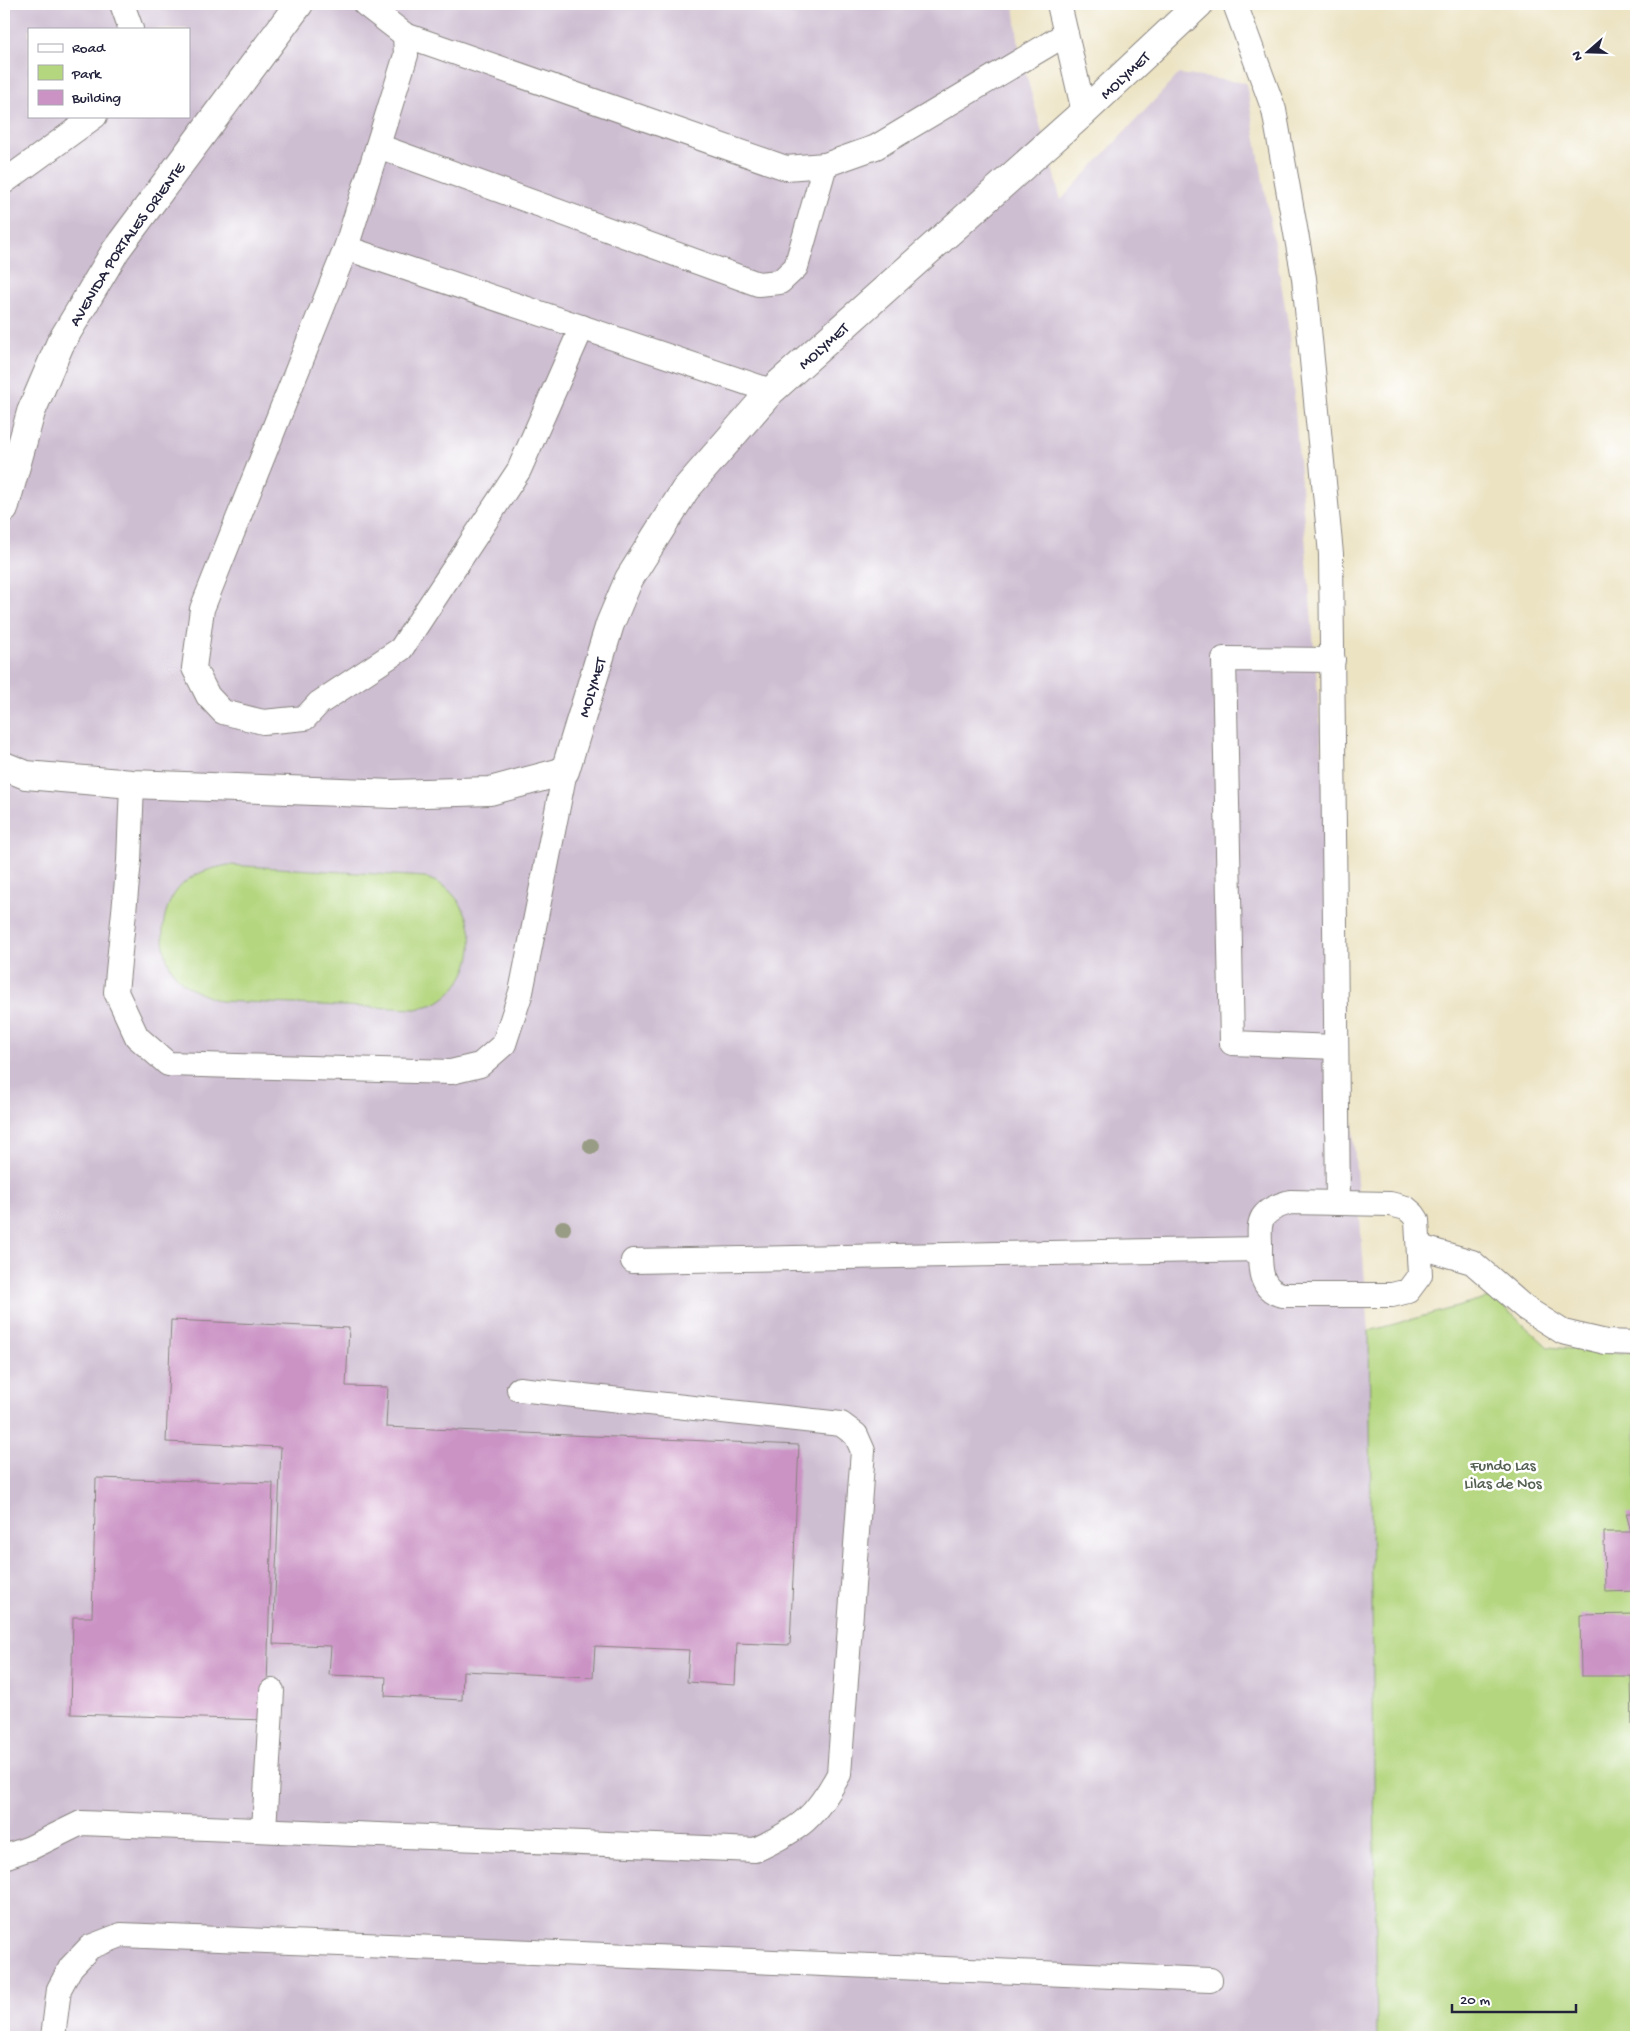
<svg xmlns="http://www.w3.org/2000/svg" width="1640" height="2041" font-family="'Gochi Hand',sans-serif">
	<rect width="100%" height="100%" fill="#fff"/>
	<filter id="ink" filterUnits="userSpaceOnUse"><feTurbulence type="fractalNoise" baseFrequency=".02" numOctaves="2"/><feDisplacementMap in="SourceGraphic" scale="10" xChannelSelector="R" yChannelSelector="G"/><feConvolveMatrix kernelMatrix="1 2 1 2 8 2 1 2 1" color-interpolation-filters="sRGB"/></filter>
	<filter id="wash" filterUnits="userSpaceOnUse"><feTurbulence type="fractalNoise" baseFrequency=".0096" numOctaves="4" result="noise"/><feDisplacementMap in="SourceGraphic" scale="20" xChannelSelector="R" yChannelSelector="G"/><feGaussianBlur stdDeviation="1.12" result="paint"/><feColorMatrix in="noise" values="0 0 0 0 0 0 0 0 0 0 0 0 0 0 0 0 0 1.4 0 .05"/><feComposite in="paint" operator="in"/></filter>
	<g filter="url(#wash)">
		<rect width="100%" height="100%" fill="#ece3c3"/>
		<path fill="#cebed1" fill-rule="evenodd" d="M4 4H1014L1019 49 1061 200 1179 74 1246 83 1288 323 1369 1331 1377 2037H4ZM29 29H189V116H29Z"/>
		<g fill="#b4d67e" stroke="#6b7c5c">
			<path d="M228 865 425 877C431 880 440 883 445 887 483 917 479 978 438 1002 432 1005 423 1007 416 1009L220 1001C206 996 194 992 182 982 154 956 157 901 189 879 201 871 214 868 228 865Z"/>
			<polygon points="1493,1297 1548,1347 1636,1354 1636,2037 1377,2037 1369,1331"/>
		</g>
		<g id="blocks">
			<g fill="#cb93c4">
				<polygon points="171,1320 349,1328 346,1386 388,1387 386,1427 799,1445 790,1645 737,1643 735,1685 687,1682 689,1650 595,1646 593,1677 463,1671 462,1700 385,1696 386,1677 329,1675 331,1646 273,1644 281,1447 166,1442"/>
				<polygon points="96,1478 273,1483 266,1720 71,1714 73,1617 92,1617"/>
				<polygon points="1626,1513 1636,1513 1636,1591 1605,1592 1604,1532 1631,1532"/>
				<polygon points="1636,1614 1636,1725 1632,1725 1631,1676 1581,1676 1580,1615"/>
			</g>
		</g>
	</g>
	<g filter="url(#ink)">
		<use href="#blocks" fill-opacity="0" stroke="#87827f" stroke-width="1"/>
		<g fill="none" stroke-linecap="round" stroke-linejoin="round">
			<g stroke="#87827f" stroke-width="26">
				<g id="service">
					<polyline points="122,4 131,29"/>
					<polyline points="365,4 405,35 786,168 825,165 876,147 1066,34"/>
					<polyline points="1059,4 1084,112"/>
					<polyline points="1235,4 1274,110 1304,278 1331,554 1338,1203"/>
					<polyline points="405,35 406,55 346,248 202,609 194,668 208,696 223,712 263,722 305,718 319,703 401,649 519,470 582,327"/>
					<polyline points="378,146 758,284 780,282 796,267 825,165"/>
					<polyline points="4,182 95,116"/>
					<polyline points="346,248 771,391"/>
					<polyline points="1333,660 1224,659 1232,1043 1336,1047"/>
					<polyline points="132,784 129,861 116,992 137,1037 168,1064 451,1072 480,1065 504,1044 521,992 565,771"/>
					<path d="M1290 1202 1390 1204 1406 1208 1413 1214 1417 1220 1420 1275 1408 1291 1392 1295H1283C1258 1290 1260 1265 1260 1244 1260 1236 1258 1225 1263 1217 1269 1208 1281 1205 1290 1202Z"/>
					<polyline points="1420,1247 1472,1262 1525,1308 1563,1332 1606,1342 1636,1343"/>
					<polyline points="633,1261 1260,1249"/>
					<polyline points="264,1830 272,1691"/>
					<path d="M4 1857 30 1848 81 1823 755 1850C800 1829 815 1818 839 1774L863 1451 856 1435 841 1424 519 1389"/>
					<polyline points="53,2037 59,1989 71,1967 90,1947 121,1935 1210,1980"/>
				</g>
			</g>
			<g stroke="#87827f" stroke-width="30">
				<g id="minor">
					<path id="s1" d="M4 509 31 412 60 344 116 250 299 4"/>
					<path id="s2" d="M4 766 26 775 132 784 393 794 490 791 565 771 610 624 629 579 685 490 771 391 1084 112 1199 4"/>
				</g>
			</g>
			<use href="#service" stroke="#fff" stroke-width="24"/>
			<use href="#minor" stroke="#fff" stroke-width="28"/>
		</g>
		<g fill="#999c85">
			<circle cx="591" cy="1146" r="8"/>
			<circle cx="563" cy="1228" r="8"/>
		</g>
	</g>
	<g text-anchor="middle" stroke-width="5" stroke-linejoin="round" paint-order="stroke">
		<g font-size="16" fill="#22223b" stroke="#fff">
			<text dy="6" stroke="none"><textPath href="#s2" startOffset="1479">MOLYMET</textPath></text>
			<text dy="6" stroke="none"><textPath href="#s1" startOffset="295">AVENIDA PORTALES ORIENTE</textPath></text>
			<text dy="6" stroke="none"><textPath href="#s2" startOffset="1074">MOLYMET</textPath></text>
			<text dy="6" stroke="none"><textPath href="#s2" startOffset="654">MOLYMET</textPath></text>
		</g>
		<g font-size="16" fill="#556152" stroke="#fff">
			<text x="1503" y="1470">Fundo Las<tspan x="1503" dy="18">Lilas de Nos</tspan></text>
		</g>
	</g>
	<rect width="1640" height="2041" fill="none" stroke="#fff" stroke-width="20"/>
	<rect x="28" y="28" width="162" height="90" fill="#ffffff" stroke="#a7a7b1"/>
	<rect x="38" y="44" width="25" height="8" fill="#ffffff" stroke="#a7a7b1"/>
	<text x="72" y="52" font-size="15" fill="#22223b">Road</text>
	<rect x="38" y="65" width="25" height="15" fill="#b4d67e" stroke="#a7a7b1"/>
	<text x="72" y="78" font-size="15" fill="#22223b">Park</text>
	<rect x="38" y="90" width="25" height="15" fill="#cb93c4" stroke="#a7a7b1"/>
	<text x="72" y="102" font-size="15" fill="#22223b">Building</text>
	<g transform="translate(1588 52) rotate(250)" stroke="#ffffff" stroke-width="4" paint-order="stroke">
	<path d="M0-4L9 19L0 12L-9 19Z" fill="#22223b"/>
	<text y="-8" font-size="14" font-weight="bold" text-anchor="middle" fill="#22223b">N</text>
	</g>
	<path d="M1452 2004v8h124v-8" fill="none" stroke="#22223b" stroke-width="2.5"/>
	<text x="1460" y="2004" font-size="15" fill="#22223b" stroke="#ffffff" stroke-width="4" paint-order="stroke">20 m</text>
</svg>
